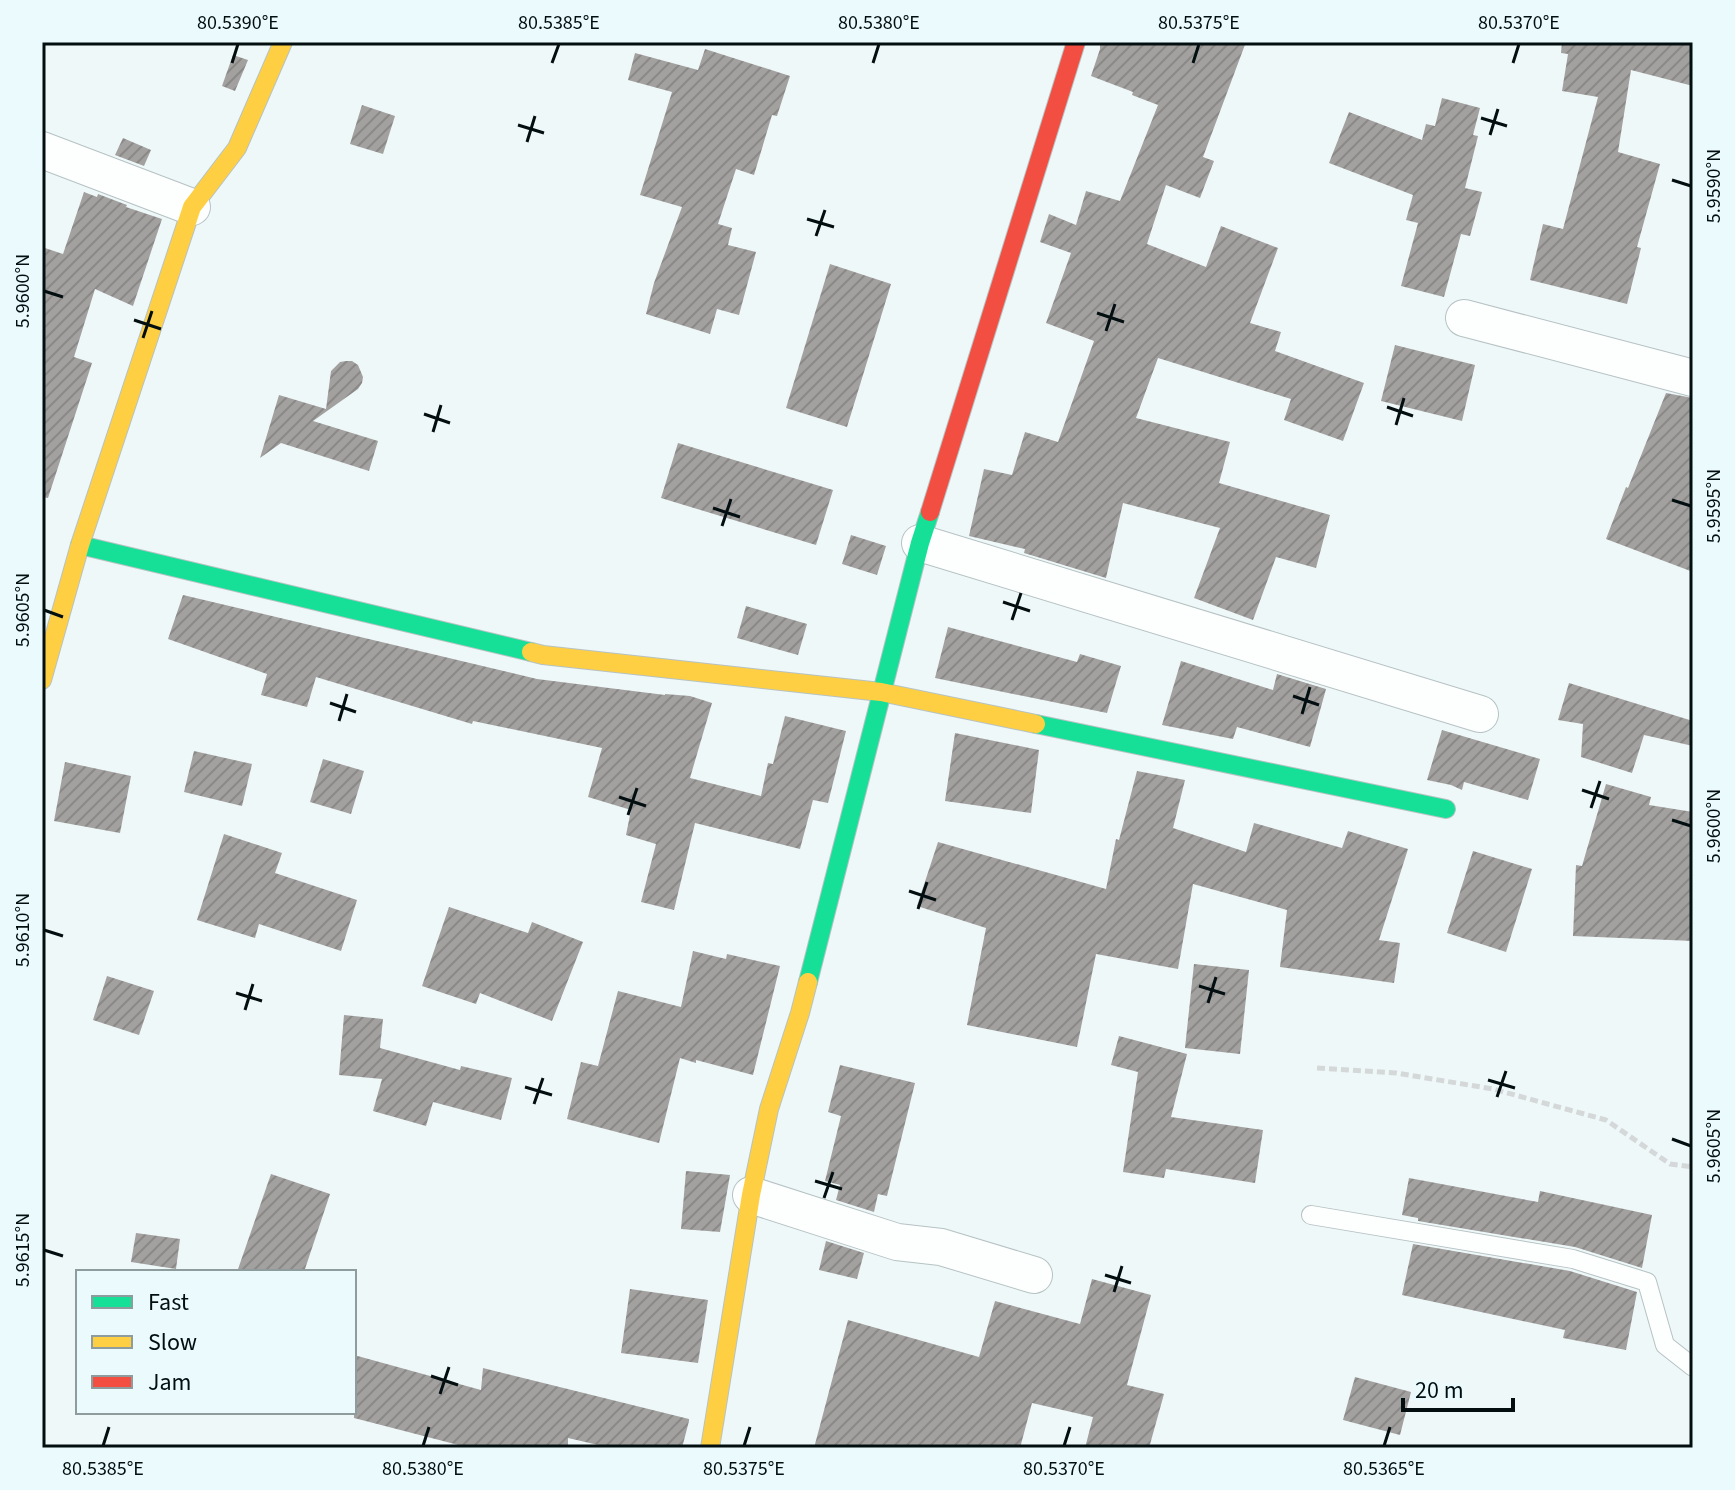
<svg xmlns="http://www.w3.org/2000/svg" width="1735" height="1490" font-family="'Source Sans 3',sans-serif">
	<defs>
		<pattern id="building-hatch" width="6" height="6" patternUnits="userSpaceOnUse" patternTransform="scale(2)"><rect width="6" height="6" fill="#a3a19f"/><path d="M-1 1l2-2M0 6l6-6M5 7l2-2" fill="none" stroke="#8b8988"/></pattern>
	</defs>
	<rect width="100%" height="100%" fill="#eff8f9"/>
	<g fill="url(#building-hatch)">
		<polygon points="1100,42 1246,42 1203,157 1214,161 1200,198 1166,185 1147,244 1206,267 1221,226 1278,248 1250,323 1281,332 1275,351 1364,383 1343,441 1284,420 1291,399 1158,358 1136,418 1230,442 1219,483 1330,515 1316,568 1276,557 1253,620 1194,598 1220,528 1123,503 1106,578 1024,553 1025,549 969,536 984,469 1012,475 1025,432 1058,442 1094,341 1046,323 1071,253 1040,242 1049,214 1076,225 1086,191 1120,201 1158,105 1132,95 1133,92 1091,76 1100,49"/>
		<polygon points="1562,42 1693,42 1693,86 1631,70 1618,152 1660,164 1637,247 1641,248 1627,304 1530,280 1543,224 1563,229 1598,97 1562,91 1568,54 1561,53"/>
		<polygon points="705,49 790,76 777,116 772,115 754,175 736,169 718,224 732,228 728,245 756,252 739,315 717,309 710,334 646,314 654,283 682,207 640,195 672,92 628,80 635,53 698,70"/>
		<polygon points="233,55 248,60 235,91 222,86"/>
		<polygon points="1442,98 1480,108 1473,135 1478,136 1465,188 1482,192 1470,236 1461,234 1444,297 1401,286 1418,223 1406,220 1413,195 1329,163 1349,112 1422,140 1426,124 1435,126"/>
		<polygon points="362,105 395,116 383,154 350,144"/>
		<polygon points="123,138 151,150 144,166 115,155"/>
		<polygon points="84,192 97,197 98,194 127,205 126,207 162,219 133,306 95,289 74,357 92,363 48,498 42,497 42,247 63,254"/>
		<polygon points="830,264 891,284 847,427 786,408"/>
		<polygon points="1395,345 1475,365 1462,421 1381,401"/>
		<polygon points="346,361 352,361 358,365 363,377 362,383 358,389 313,421 378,441 369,471 281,443 260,458 279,395 326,409 331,371 340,362"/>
		<polygon points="1666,393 1693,398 1693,572 1606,539 1626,487 1628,488"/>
		<polygon points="678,443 833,490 816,545 661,498"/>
		<polygon points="851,535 886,546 877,575 842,564"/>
		<polygon points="183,595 537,679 665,695 665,694 690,696 712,703 690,778 761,796 768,763 773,764 785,716 846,731 828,803 813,800 800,849 695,823 674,910 641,902 656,844 626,835 631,810 588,797 602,748 473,721 472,724 316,677 307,707 261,695 267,674 168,639"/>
		<polygon points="746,606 807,624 798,655 737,638"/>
		<polygon points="948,627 1077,662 1080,654 1121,666 1107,713 935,678"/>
		<polygon points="1181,661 1273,690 1277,674 1326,689 1310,747 1237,727 1233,739 1162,725"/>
		<polygon points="1569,683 1693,721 1693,746 1644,735 1632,773 1581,757 1583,724 1558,720"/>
		<polygon points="1442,730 1540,759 1528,800 1464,782 1462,790 1451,785 1427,780"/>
		<polygon points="955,733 1039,750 1031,813 945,801"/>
		<polygon points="194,751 252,764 242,806 184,792"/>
		<polygon points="323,759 364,771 351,814 310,802"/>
		<polygon points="65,762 131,776 120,833 54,821"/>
		<polygon points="1137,771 1185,780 1173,828 1246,852 1254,823 1342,848 1348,831 1408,849 1379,940 1400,943 1394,983 1280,967 1287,910 1193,884 1178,969 1096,954 1077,1047 967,1025 986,928 917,906 938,842 1106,889 1116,839 1119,840"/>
		<polygon points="1606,784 1651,797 1649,805 1693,812 1693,941 1573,936 1576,865 1582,866"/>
		<polygon points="224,834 282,853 275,873 357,900 341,951 259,924 255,938 197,920"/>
		<polygon points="1473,851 1532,869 1506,952 1447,933"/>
		<polygon points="449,907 528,933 532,922 583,942 552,1021 480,993 476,1004 422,986"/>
		<polygon points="693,951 726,959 727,954 780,966 753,1075 696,1060 696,1063 680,1058 659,1143 567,1119 581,1062 598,1066 618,991 681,1007"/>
		<polygon points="1194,964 1249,970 1240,1054 1185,1048"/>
		<polygon points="107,976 154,991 139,1035 93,1020"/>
		<polygon points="344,1015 383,1019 380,1048 460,1070 461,1066 512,1078 501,1120 433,1102 426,1126 373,1111 382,1079 339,1075"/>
		<polygon points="1119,1036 1187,1054 1171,1117 1263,1130 1255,1183 1166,1169 1164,1178 1123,1172 1138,1072 1111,1065"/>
		<polygon points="840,1065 915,1083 887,1196 878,1194 874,1212 836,1200 840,1185 825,1181 841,1116 828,1112"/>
		<polygon points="686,1171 730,1175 720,1232 681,1229"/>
		<polygon points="271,1174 330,1194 304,1272 237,1272"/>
		<polygon points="1409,1178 1538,1202 1540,1191 1652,1215 1642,1268 1575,1247 1418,1221 1418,1218 1402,1215"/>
		<polygon points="136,1233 180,1239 176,1269 131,1262"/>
		<polygon points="826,1241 864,1253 857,1279 819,1270"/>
		<polygon points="1413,1244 1570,1271 1637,1292 1626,1350 1563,1338 1565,1330 1402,1295"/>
		<polygon points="1092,1279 1151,1295 1127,1385 1164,1394 1149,1448 1085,1448 1093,1417 1032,1403 1020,1448 814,1448 848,1320 979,1357 995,1301 1080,1324"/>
		<polygon points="630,1289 708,1300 698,1363 621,1353"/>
		<polygon points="354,1355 481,1390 483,1368 689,1419 689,1421 682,1448 611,1448 568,1438 568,1448 470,1448 354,1418"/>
		<polygon points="1355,1377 1411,1392 1400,1435 1343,1420"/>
	</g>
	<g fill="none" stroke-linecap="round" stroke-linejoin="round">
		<g stroke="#b6c2c3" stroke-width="20">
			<polyline id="lane" points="1311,1215 1573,1259 1647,1282 1665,1345 1693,1367"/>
		</g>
		<g stroke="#b6c2c3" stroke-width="38">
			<g id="street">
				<polyline points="42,150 192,207"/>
				<polyline points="1464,318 1693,378"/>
				<polyline points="920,543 1480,714"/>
				<polyline points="751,1195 897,1242 941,1247 1034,1275"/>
			</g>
		</g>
		<g stroke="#b6c2c3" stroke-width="20">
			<g id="fast">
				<polyline points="80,545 531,652"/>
				<polyline points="1036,724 1446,809"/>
				<polyline points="808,982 920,543 930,512"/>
			</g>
		</g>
		<g stroke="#b6c2c3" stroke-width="20">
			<g id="slow">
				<polyline points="531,652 543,655 881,692 1036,724"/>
				<polyline points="42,680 80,545 192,207 237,148 283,42"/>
				<polyline points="710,1448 751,1195 769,1109 800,1013 808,982"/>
			</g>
		</g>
		<g stroke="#b6c2c3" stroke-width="20">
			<polyline id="jam" points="930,512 1076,42"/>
		</g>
		<polyline stroke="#d5d8d8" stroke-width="5" stroke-dasharray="8 4" stroke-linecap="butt" points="1317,1068 1396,1073 1493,1089 1606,1120 1670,1164 1693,1167"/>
		<use href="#lane" stroke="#fdfefe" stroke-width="18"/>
		<use href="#street" stroke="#fdfefe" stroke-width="36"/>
		<use href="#fast" stroke="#16e098" stroke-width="18"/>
		<use href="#slow" stroke="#ffcf43" stroke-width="18"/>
		<use href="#jam" stroke="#f24e42" stroke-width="18"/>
	</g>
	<path fill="none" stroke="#020e10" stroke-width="3" d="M232 63 238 44M552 63 559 44M873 63 879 44M1193 63 1199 44M1513 63 1519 44M1481 118 1507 126M518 125 544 133M1490 135 1498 109M527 142 535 116M1672 180 1691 186M807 219 834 227M816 236 825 210M44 291 63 297M1097 313 1124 322M134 320 161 329M1106 331 1115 304M143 338 152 311M1387 407 1413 416M424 414 450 423M1396 425 1404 398M433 432 441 405M1672 500 1691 506M713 508 740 517M722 526 731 499M1003 602 1030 611M44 610 63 617M1012 620 1021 593M1293 696 1319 705M330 703 356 712M1302 714 1310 687M339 721 347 694M1582 790 1609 799M619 797 646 806M1591 808 1600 781M628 815 637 788M1672 820 1691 826M909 891 936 900M918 909 927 882M44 930 63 936M1199 986 1225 994M236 993 262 1001M1208 1003 1216 977M245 1010 253 984M1488 1080 1515 1088M525 1087 552 1095M1497 1097 1506 1071M534 1104 543 1078M1672 1139 1691 1146M815 1181 842 1189M824 1198 833 1172M44 1250 63 1256M1105 1275 1131 1283M1114 1292 1122 1266M431 1376 458 1385M440 1394 449 1367M103 1446 109 1427M423 1446 429 1427M744 1446 750 1427M1064 1446 1070 1427M1384 1446 1390 1427"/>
	<rect width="1735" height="1490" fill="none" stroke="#ebfbfd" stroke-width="88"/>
	<rect x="76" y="1270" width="280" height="144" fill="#ebfbfd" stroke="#8e9c9e" stroke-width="2"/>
	<rect x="92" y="1296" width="40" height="12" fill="#16e098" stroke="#8e9c9e" stroke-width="2"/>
	<text x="148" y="1310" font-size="24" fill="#020e10">Fast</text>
	<rect x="92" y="1336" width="40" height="12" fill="#ffcf43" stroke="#8e9c9e" stroke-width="2"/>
	<text x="148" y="1350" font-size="24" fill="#020e10">Slow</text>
	<rect x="92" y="1376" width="40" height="12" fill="#f24e42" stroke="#8e9c9e" stroke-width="2"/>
	<text x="148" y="1390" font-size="24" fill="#020e10">Jam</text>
	<path d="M1403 1398v12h110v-12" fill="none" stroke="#020e10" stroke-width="4"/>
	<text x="1415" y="1398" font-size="24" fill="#020e10" stroke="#ebfbfd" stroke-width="6" paint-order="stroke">20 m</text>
	<rect x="44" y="44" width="1647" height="1402" fill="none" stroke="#020e10" stroke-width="3"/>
	<g font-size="20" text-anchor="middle" fill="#020e10">
		<text x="238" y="29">80.5390°E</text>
		<text x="559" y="29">80.5385°E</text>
		<text x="879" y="29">80.5380°E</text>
		<text x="1199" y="29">80.5375°E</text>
		<text x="1519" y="29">80.5370°E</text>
		<text transform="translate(1713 186) rotate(-90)" y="7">5.9590°N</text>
		<text transform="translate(22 291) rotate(-90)" y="7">5.9600°N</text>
		<text transform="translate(1713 506) rotate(-90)" y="7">5.9595°N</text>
		<text transform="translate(22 610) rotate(-90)" y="7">5.9605°N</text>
		<text transform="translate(1713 826) rotate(-90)" y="7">5.9600°N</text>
		<text transform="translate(22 930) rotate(-90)" y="7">5.9610°N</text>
		<text transform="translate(1713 1146) rotate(-90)" y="7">5.9605°N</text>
		<text transform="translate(22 1250) rotate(-90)" y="7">5.9615°N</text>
		<text x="103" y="1475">80.5385°E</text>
		<text x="423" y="1475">80.5380°E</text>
		<text x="744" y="1475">80.5375°E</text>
		<text x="1064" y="1475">80.5370°E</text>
		<text x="1384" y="1475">80.5365°E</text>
	</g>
</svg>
